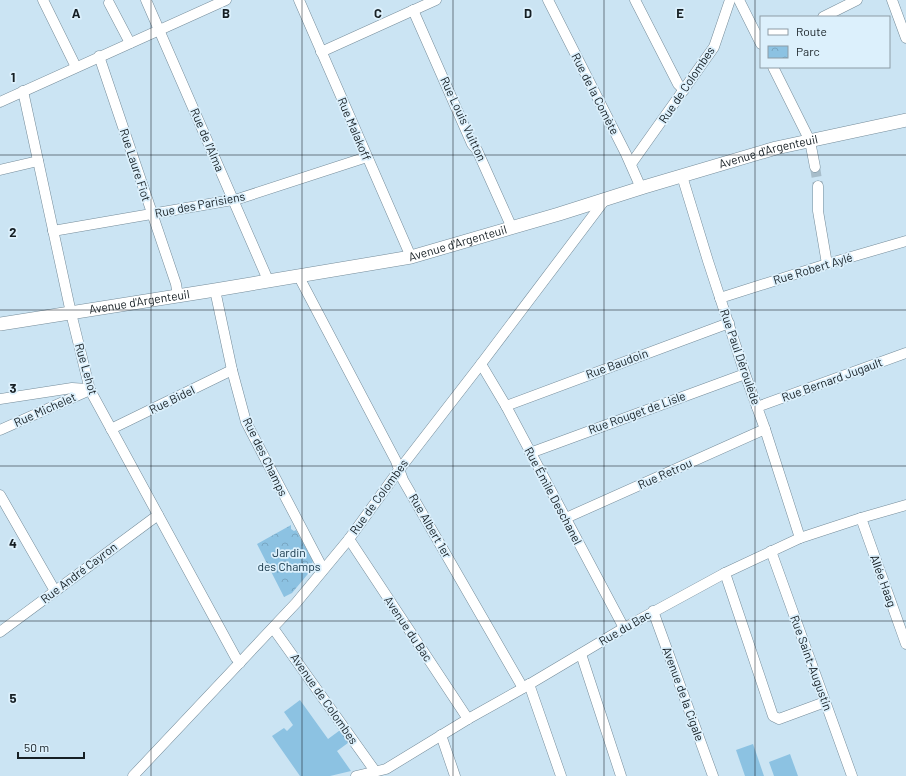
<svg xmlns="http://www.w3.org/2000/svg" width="906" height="776" font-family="Barlow,sans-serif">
	<defs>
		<pattern id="park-crowns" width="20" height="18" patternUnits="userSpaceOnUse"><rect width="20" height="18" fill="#8cc2e2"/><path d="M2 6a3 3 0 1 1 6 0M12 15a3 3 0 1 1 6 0" fill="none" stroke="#78a6c2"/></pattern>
	</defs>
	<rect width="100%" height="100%" fill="#cbe4f3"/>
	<g fill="#8cc2e2">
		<polygon points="300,700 328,739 343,728 352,740 337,751 351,771 330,776 300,776 272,736 284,728 287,731 293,725 284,712"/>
		<polygon points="753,744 764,776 745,776 736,750"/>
		<polygon points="790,754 798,776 774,776 769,762"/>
	</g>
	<polygon fill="url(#park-crowns)" points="291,525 291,529 294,531 296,530 313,561 311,566 312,569 292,593 284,597 257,544"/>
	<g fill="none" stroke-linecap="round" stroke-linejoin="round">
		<polyline stroke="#a7bdca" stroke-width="10" stroke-dasharray="10 5" stroke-linecap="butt" points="815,167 818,186"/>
		<g stroke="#758c9a" stroke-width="11">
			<g id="minor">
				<polyline points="43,0 76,67"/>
				<polyline points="146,0 268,280"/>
				<polyline points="299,0 411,257"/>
				<polyline points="548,0 626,154 641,188"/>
				<polyline points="635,0 678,84 684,90"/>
				<polyline points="739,0 761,44"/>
				<polyline points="892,0 906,38"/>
				<polyline points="109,3 130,43"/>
				<polyline points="413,10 472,144 477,150 512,228"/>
				<polyline points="823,17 857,0"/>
				<polyline points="321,52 436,0"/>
				<polyline points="99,56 176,284 178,296"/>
				<polyline points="773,67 810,141 815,167"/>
				<polyline points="23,91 71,313 90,390 236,658 240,663"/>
				<polyline points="0,102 226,0"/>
				<polyline points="631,164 714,47 730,0"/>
				<polyline points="0,170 38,161"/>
				<polyline points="682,176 708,261 745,374 765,429 800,538"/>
				<polyline points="818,186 818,211 827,264"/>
				<polyline points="53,231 238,199 367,157"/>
				<polyline points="298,275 396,461 403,480 523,688"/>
				<polyline points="215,290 232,370 246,422 323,569"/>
				<polyline points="720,298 827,264 906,241"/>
				<polyline points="481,364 506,406 624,628"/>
				<polyline points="0,399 72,388 88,389"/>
				<polyline points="506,406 729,323"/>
				<polyline points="757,407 906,353"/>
				<polyline points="111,429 232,370"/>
				<polyline points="0,430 90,390"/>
				<polyline points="530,453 745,374"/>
				<polyline points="0,495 55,591"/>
				<polyline points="566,518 765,429"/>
				<polyline points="861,518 906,644"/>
				<polyline points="349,539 468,719"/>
				<polyline points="771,551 852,776"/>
				<polyline points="725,573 773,716 779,719 825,702"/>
				<polyline points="653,611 713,776"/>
				<polyline points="273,628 375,771"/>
				<polyline points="0,632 158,515"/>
				<polyline points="581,654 621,776"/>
				<polyline points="529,684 561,776"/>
				<polyline points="441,735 455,776"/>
				<polyline points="133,776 296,603 349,539 399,470 481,364 604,201"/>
				<polyline points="356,776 386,769 468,719 518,691 624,628 725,573 800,538 861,518 906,505"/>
			</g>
		</g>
		<g stroke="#758c9a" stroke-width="14">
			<g id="major">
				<path id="s1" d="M0 324 215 290 411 257 559 214 644 187 776 148 906 120"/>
			</g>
		</g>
		<use href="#minor" stroke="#fff" stroke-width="10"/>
		<use href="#major" stroke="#fff" stroke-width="13"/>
	</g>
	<path fill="none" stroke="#161f24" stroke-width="1" stroke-opacity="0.55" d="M151 0V776M302 0V776M453 0V776M604 0V776M755 0V776M0 155H906M0 310H906M0 466H906M0 621H906"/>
	<g text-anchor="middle" stroke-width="3.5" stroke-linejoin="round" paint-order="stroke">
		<g font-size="12" fill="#161f24" stroke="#dcf0fc">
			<text transform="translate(687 85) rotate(-56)" y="4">Rue de Colombes</text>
			<text transform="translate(595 94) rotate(63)" y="4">Rue de la Comète</text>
			<text transform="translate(463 119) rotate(65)" y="4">Rue Louis Vuitton</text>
			<text transform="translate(354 129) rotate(67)" y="4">Rue Malakoff</text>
			<text transform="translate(207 140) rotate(67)" y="4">Rue de l'Alma</text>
			<text dy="4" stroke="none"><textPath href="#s1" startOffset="789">Avenue d'Argenteuil</textPath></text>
			<text transform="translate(135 165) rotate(72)" y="4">Rue Laure Fiot</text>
			<text transform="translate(200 205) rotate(-11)" y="4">Rue des Parisiens</text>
			<text dy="4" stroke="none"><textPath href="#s1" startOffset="465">Avenue d'Argenteuil</textPath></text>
			<text transform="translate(813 269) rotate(-17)" y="4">Rue Robert Aylé</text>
			<text dy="4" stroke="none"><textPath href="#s1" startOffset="141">Avenue d'Argenteuil</textPath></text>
			<text transform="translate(740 357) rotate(71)" y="4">Rue Paul Déroulède</text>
			<text transform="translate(617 364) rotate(-20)" y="4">Rue Baudoin</text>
			<text transform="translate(86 369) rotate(74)" y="4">Rue Lehot</text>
			<text transform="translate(832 380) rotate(-20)" y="4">Rue Bernard Jugault</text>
			<text transform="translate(172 400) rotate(-26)" y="4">Rue Bidel</text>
			<text transform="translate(45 410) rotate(-24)" y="4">Rue Michelet</text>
			<text transform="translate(637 413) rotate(-20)" y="4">Rue Rouget de Lisle</text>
			<text transform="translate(265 457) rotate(64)" y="4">Rue des Champs</text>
			<text transform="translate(665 474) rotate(-24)" y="4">Rue Retrou</text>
			<text transform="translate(553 496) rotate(62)" y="4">Rue Émile Deschanel</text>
			<text transform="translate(379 497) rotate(-54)" y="4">Rue de Colombes</text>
			<text transform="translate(430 526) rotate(60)" y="4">Rue Albert 1er</text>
			<text transform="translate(79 573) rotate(-37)" y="4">Rue André Cayron</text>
			<text transform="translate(883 581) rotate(70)" y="4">Allée Haag</text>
			<text transform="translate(625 628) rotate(-30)" y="4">Rue du Bac</text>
			<text transform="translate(408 629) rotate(56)" y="4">Avenue du Bac</text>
			<text transform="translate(811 663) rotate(70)" y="4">Rue Saint-Augustin</text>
			<text transform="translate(683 694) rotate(70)" y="4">Avenue de la Cigale</text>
			<text transform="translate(324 699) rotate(55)" y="4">Avenue de Colombes</text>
		</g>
		<g font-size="12" fill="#113143" stroke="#dcf0fc">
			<text x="289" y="557">Jardin<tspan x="289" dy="14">des Champs</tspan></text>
		</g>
	</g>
	<g font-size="13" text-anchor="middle" font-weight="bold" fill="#161f24" stroke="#dcf0fc" stroke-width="3.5" stroke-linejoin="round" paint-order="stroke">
		<text x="76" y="18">A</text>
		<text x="226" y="18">B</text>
		<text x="378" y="18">C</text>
		<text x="528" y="18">D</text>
		<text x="680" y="18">E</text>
		<text x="13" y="82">1</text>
		<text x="13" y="237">2</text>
		<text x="13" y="393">3</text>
		<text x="13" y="548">4</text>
		<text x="13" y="703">5</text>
	</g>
	<rect x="760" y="16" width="130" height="52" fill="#dcf0fc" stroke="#8d9ca6"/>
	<rect x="768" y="29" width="20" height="6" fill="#ffffff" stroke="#8d9ca6"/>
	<text x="796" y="36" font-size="12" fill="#161f24">Route</text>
	<rect x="768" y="46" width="20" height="12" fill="url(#park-crowns)" stroke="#8d9ca6"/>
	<text x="796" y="56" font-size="12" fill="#161f24">Parc</text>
	<path d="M18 752v6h66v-6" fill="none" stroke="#161f24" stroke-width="2"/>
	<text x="24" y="752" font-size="12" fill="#161f24" stroke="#dcf0fc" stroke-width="3" paint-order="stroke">50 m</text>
</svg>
